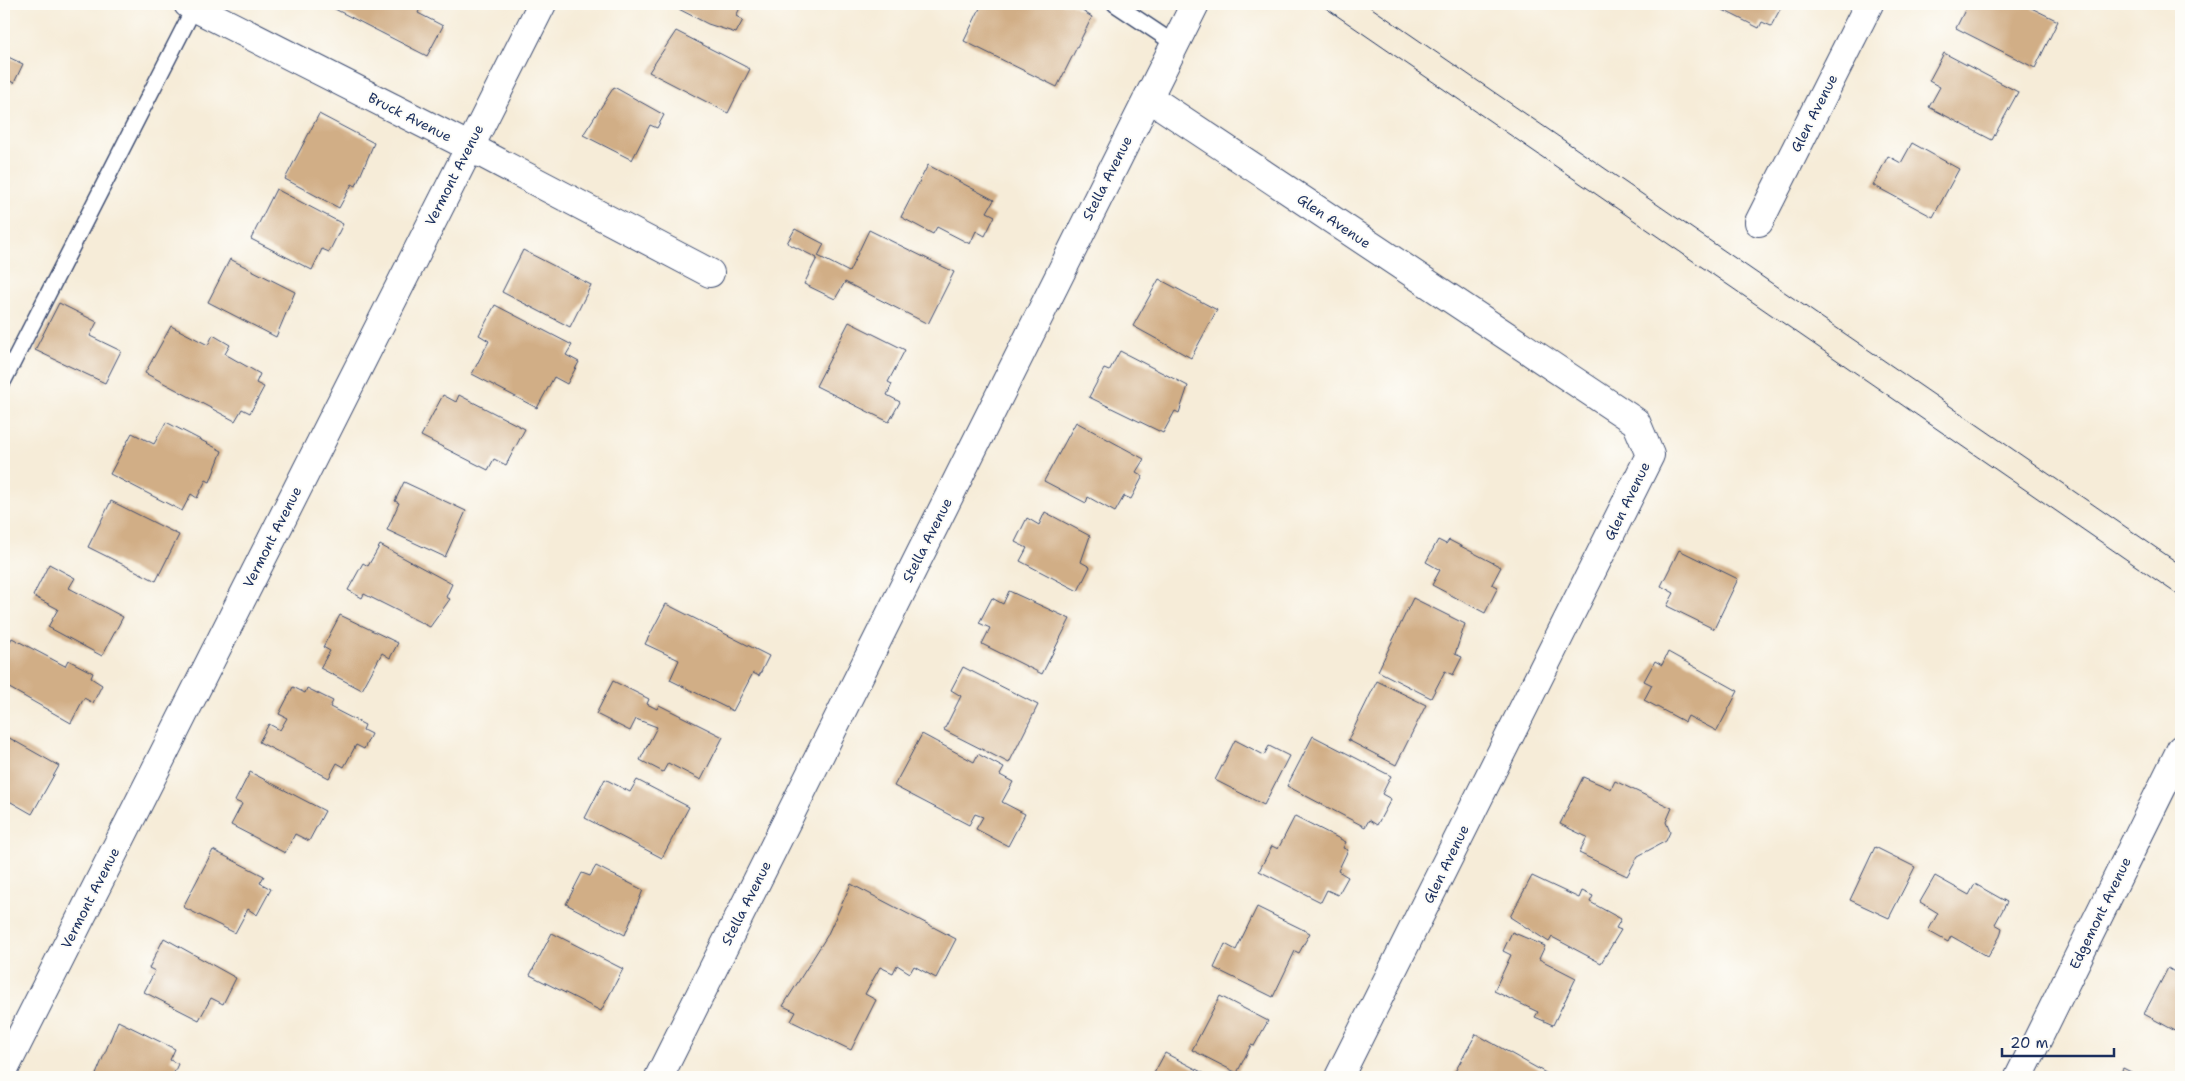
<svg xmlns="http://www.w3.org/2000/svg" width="2185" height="1081" font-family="'Shantell Sans',sans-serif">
	<rect width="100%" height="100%" fill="#fdfcf7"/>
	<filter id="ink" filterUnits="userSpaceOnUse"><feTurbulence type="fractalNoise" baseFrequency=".02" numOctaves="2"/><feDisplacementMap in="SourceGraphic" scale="10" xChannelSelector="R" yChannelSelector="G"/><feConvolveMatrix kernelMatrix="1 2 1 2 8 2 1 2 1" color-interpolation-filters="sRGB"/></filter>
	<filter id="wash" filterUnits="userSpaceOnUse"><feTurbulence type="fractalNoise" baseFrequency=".0096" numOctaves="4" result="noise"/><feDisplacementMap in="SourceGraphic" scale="20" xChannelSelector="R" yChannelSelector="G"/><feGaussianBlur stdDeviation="1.12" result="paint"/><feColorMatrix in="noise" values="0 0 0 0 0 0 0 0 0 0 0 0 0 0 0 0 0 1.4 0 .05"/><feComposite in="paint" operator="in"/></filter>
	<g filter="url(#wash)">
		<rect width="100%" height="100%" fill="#f6ecd8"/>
		<g id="blocks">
			<g fill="#d1ae86">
				<polygon points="333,4 422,4 418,13 443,26 427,56 331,7"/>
				<polygon points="669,4 742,4 736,16 743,20 736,33 708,24"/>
				<polygon points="982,4 1071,4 1092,17 1057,87 964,41"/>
				<polygon points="1711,4 1783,4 1771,26 1762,22 1759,28"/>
				<polygon points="1968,4 2023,4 2058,21 2035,68 1956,28"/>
				<polygon points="676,31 750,69 728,113 649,72"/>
				<polygon points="1944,53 2018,92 1992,140 1929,107 1940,87 1929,81"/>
				<polygon points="4,55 23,64 14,83 4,78"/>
				<polygon points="614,87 664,115 657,128 650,125 632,160 583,135"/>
				<polygon points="319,114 374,143 356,186 352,184 339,208 285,179"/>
				<polygon points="1912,143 1959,169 1933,217 1873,185 1888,156 1901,163"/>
				<polygon points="928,165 994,200 987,212 995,216 985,236 976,231 970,244 937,227 933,234 901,217"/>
				<polygon points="276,189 343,224 329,252 322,249 312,270 251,239"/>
				<polygon points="795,229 824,244 818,256 849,272 869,230 954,272 928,324 845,282 835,299 804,284 817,258 787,243"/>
				<polygon points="523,250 591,285 570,327 502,292"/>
				<polygon points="230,259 295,292 276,337 208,302"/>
				<polygon points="1159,279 1217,310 1191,358 1133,326"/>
				<polygon points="59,303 97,322 90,336 121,351 105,383 35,350"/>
				<polygon points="495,305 572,345 566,355 579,362 567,384 554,377 537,408 472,374 489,341 479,335"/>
				<polygon points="849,322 905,350 888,382 892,384 887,395 900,402 889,422 816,386"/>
				<polygon points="171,326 208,345 213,335 230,345 225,354 260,374 256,383 264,387 250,413 242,409 235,421 145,373"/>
				<polygon points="1120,351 1188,386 1179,413 1175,411 1163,433 1089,397 1104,369 1109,371"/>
				<polygon points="443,395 456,402 459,395 525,429 506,465 494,459 488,470 421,436"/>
				<polygon points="166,422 222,451 210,482 206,480 197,498 191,494 182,511 110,474 132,433 154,444"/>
				<polygon points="1076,422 1144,459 1136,472 1143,476 1131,499 1124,496 1115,512 1088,497 1086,503 1044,481"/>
				<polygon points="404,482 466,511 445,557 387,530 399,503 395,501"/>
				<polygon points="111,501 179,535 156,581 88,547"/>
				<polygon points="1045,512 1090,536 1081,562 1090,567 1078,591 1020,561 1027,548 1015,542 1027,518 1039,525"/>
				<polygon points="1438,540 1446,544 1449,540 1501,567 1492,584 1498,587 1485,613 1432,585 1440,570 1426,562"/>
				<polygon points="380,545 452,584 446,597 450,599 430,627 364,594 362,598 348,590 363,563 368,566"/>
				<polygon points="1679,550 1738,579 1714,629 1667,606 1674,593 1661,586"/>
				<polygon points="49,564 75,578 69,588 123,617 102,656 48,627 58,609 33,596"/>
				<polygon points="1009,591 1070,619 1042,674 982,644 990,628 979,623 992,598 1003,604"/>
				<polygon points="1413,598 1465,624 1455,654 1462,657 1453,675 1445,671 1431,698 1378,671"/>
				<polygon points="666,604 769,656 759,676 753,673 733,711 670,680 679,660 645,644"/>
				<polygon points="340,615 398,643 390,658 382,653 362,690 320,668 330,651 323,647"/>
				<polygon points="12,638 65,666 68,660 93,673 91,678 102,685 93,703 84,698 71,723 4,685 4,653"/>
				<polygon points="1668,652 1738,691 1717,731 1688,716 1685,722 1644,700 1652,685 1644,681 1655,661 1662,665"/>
				<polygon points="963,667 1038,705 1009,763 944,730 961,696 951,690"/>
				<polygon points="613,681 649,699 647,704 657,709 659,705 723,737 701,780 668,763 663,772 640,760 657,727 636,719 630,731 596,714"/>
				<polygon points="1377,681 1426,705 1396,765 1348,740"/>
				<polygon points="293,687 305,693 307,688 333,701 330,707 365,725 363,730 371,734 364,749 356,745 344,767 337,763 329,778 259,742 269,724 280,730 287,718 279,714"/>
				<polygon points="922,734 974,762 978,754 1004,768 1000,775 1013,782 1002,802 1025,814 1008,846 976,829 983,817 975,814 969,825 894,786"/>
				<polygon points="4,735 59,766 32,814 4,798"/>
				<polygon points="1313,736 1391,776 1382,794 1391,799 1377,825 1369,820 1365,827 1287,786"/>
				<polygon points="1235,740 1264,755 1269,746 1289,756 1264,805 1215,780"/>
				<polygon points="250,772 325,811 309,841 295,834 285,853 231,825 242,804 235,801"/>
				<polygon points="1583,777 1611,789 1615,781 1672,808 1666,822 1670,832 1666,841 1638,856 1627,876 1579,853 1587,837 1560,824"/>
				<polygon points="605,779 630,792 637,780 689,807 662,858 585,818"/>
				<polygon points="1295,816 1346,842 1343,848 1348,850 1338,871 1348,877 1338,895 1327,890 1321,902 1259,871 1272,846 1278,849"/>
				<polygon points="1875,847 1915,867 1889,918 1850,900"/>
				<polygon points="213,850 264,876 260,883 271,889 257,915 248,909 235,933 183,907"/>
				<polygon points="596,866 643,890 625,935 566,904 582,873 590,876"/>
				<polygon points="1532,876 1579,898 1582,891 1593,896 1590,902 1621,919 1616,928 1621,930 1601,963 1552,937 1549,942 1510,917"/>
				<polygon points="1935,876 1969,895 1975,884 2007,902 1995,924 2002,928 2000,936 1988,957 1951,936 1948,942 1928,931 1938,913 1920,902"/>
				<polygon points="851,884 956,939 936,978 914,966 910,973 897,965 893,973 880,967 865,994 876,1000 851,1050 791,1021 796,1012 783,1006 827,936"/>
				<polygon points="1257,907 1310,933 1299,953 1295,951 1273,997 1214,968 1225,944 1236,950"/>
				<polygon points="1512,932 1545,946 1539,959 1576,978 1553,1025 1535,1017 1538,1012 1494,991 1511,955 1503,951"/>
				<polygon points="552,933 623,969 601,1011 530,975"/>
				<polygon points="164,938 236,978 223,1004 211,998 199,1020 144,992 155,971 149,968"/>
				<polygon points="2168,968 2181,976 2181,1034 2144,1014"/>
				<polygon points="1220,996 1268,1021 1254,1046 1251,1045 1237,1073 1192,1050"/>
				<polygon points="118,1021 175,1049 170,1060 178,1064 172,1077 95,1077"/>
				<polygon points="1476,1034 1553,1077 1452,1077"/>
				<polygon points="1165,1053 1211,1077 1152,1077"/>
				<polygon points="2123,1068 2141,1077 2119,1077"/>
			</g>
		</g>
	</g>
	<g filter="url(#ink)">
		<use href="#blocks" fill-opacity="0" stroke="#3c4b70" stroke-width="1"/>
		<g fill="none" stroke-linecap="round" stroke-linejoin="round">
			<g stroke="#3c4b70" stroke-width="18">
				<g id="lane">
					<polyline points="1115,4 1175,44"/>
					<polyline points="4,380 196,4"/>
				</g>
			</g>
			<g stroke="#3c4b70" stroke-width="30">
				<g id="street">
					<polyline points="188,4 468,146 710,273"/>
					<polyline points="1148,97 1636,422 1650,455 1339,1077"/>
					<polyline points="1759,222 1869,4"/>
					<polyline points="4,1070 542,4"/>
					<polyline points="2019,1077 2181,749"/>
				</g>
			</g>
			<g stroke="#3c4b70" stroke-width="30">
				<polyline id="secondary" points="659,1077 1195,4"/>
			</g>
			<use href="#lane" stroke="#fff" stroke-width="15"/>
			<use href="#street" stroke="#fff" stroke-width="28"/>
			<use href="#secondary" stroke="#fff" stroke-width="28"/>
			<g stroke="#1b2f5e" stroke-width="1">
				<polyline points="1320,4 2181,597"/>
				<polyline points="1366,4 2181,565"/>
			</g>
		</g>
	</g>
	<g text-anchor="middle" stroke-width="4" stroke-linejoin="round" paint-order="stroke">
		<g font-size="14" fill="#1b2f5e" stroke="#fdfcf7">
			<text transform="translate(1814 113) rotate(-63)" y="5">Glen Avenue</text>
			<text transform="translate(410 117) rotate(27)" y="5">Bruck Avenue</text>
			<text transform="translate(454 175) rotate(-63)" y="5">Vermont Avenue</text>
			<text transform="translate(1107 178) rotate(-63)" y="5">Stella Avenue</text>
			<text transform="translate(1334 221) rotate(34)" y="5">Glen Avenue</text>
			<text transform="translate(1627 501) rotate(-64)" y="5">Glen Avenue</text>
			<text transform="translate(272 537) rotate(-63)" y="5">Vermont Avenue</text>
			<text transform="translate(927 540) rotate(-63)" y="5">Stella Avenue</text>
			<text transform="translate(1446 864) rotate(-64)" y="5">Glen Avenue</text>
			<text transform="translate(90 898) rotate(-63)" y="5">Vermont Avenue</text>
			<text transform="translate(746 903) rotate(-63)" y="5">Stella Avenue</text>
			<text transform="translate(2100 913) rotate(-64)" y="5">Edgemont Avenue</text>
		</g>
	</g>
	<rect width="2185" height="1081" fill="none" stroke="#fdfcf7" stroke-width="20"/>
	<path d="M2002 1048v8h112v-8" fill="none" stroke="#1b2f5e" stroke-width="2.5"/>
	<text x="2010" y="1048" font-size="15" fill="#1b2f5e" stroke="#fdfcf7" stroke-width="4" paint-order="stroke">20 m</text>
</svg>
